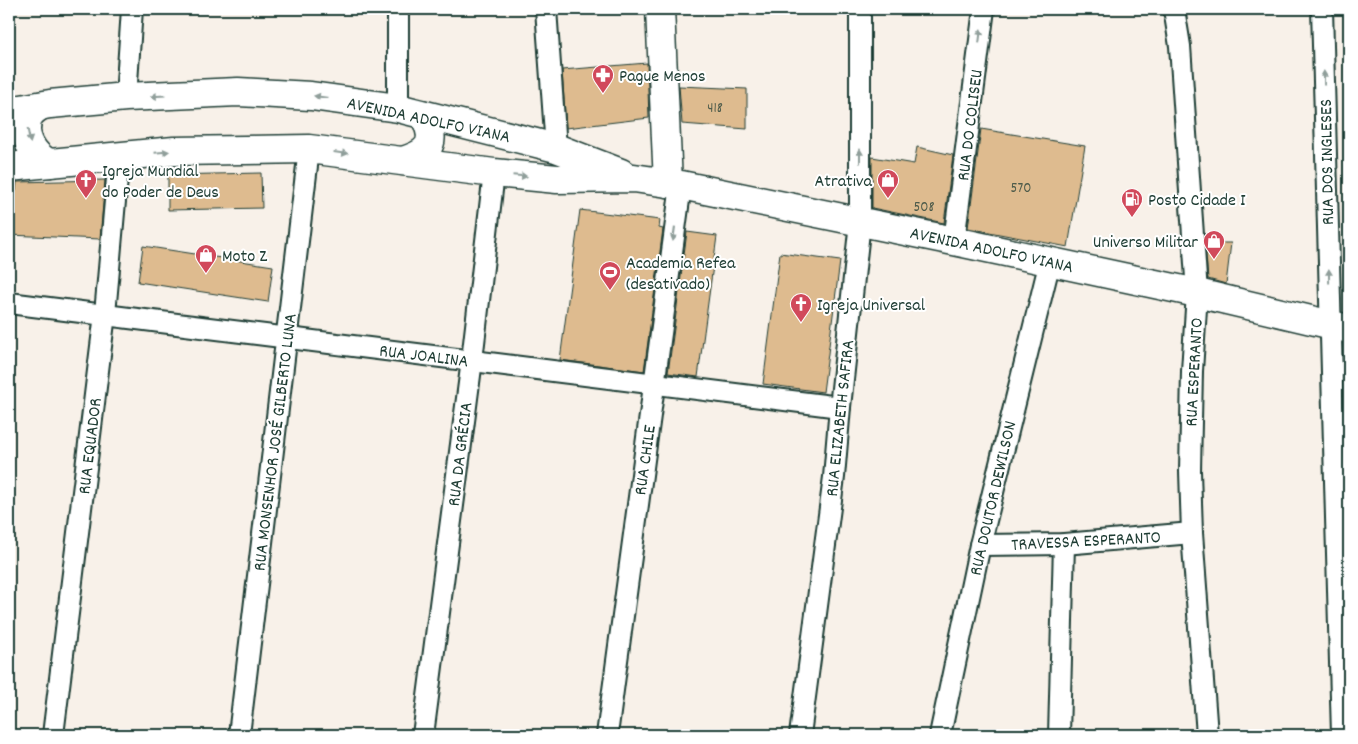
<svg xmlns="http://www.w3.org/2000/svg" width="1358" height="744" font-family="Dekko,sans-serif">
	<rect width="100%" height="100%" fill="#f8f1e9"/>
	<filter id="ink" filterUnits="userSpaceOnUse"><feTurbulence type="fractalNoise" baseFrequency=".02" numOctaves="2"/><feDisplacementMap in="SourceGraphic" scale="10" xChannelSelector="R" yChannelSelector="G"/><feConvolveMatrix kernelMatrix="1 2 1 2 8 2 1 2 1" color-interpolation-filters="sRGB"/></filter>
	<g filter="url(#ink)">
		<g fill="#debb8f" stroke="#1f3d34">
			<polygon points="647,63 649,118 566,128 562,70"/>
			<polygon points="679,86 747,89 747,129 682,124"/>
			<polygon points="981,129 1085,146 1068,247 968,228"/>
			<polygon points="917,147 953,155 944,223 872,208 872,157 914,164"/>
			<polygon points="261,173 262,208 168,210 168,175"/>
			<polygon points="105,180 100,239 9,235 9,191 16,191 17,182"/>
			<polygon points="580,210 660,220 659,228 663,229 644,371 560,360"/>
			<polygon points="687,232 717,236 698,377 668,373"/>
			<polygon points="1205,243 1231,243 1226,284 1208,279"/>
			<polygon points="143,246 273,266 268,302 138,282"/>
			<polygon points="780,253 840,261 823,392 763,384"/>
		</g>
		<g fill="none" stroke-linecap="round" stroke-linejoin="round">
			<g stroke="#1f3d34" stroke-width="24">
				<g id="street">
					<polyline points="546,9 556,148"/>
					<polyline points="1174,9 1180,46 1197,293 1192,371 1190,471 1192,533 1207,735"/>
					<polyline points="1322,9 1342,735"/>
					<polyline points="126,97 132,9"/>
					<polyline points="398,108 398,9"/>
					<polyline points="954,241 984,9"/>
					<polyline points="9,303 840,407"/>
					<polyline points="980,545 1064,544 1192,533"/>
					<polyline points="53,735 105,314 119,156"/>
					<polyline points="239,735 309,149"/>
					<polyline points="423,735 472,360 494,173"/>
					<polyline points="607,735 681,185"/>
					<polyline points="800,735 834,477 840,407 860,222 860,9"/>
					<polyline points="940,735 980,545 1050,261"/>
					<polyline points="1059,735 1064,544"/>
				</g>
			</g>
			<g stroke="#1f3d34" stroke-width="31">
				<g id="secondary">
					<polyline points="660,9 668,183"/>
					<path d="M40 106C36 109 31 112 29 116 20 135 33 155 49 163"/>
					<polyline points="9,111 50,104 126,97 238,92 311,96 398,108 556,148 621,173"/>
					<path d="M403 161C430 152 438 143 424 115"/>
					<polyline points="9,167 174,151 309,149 494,173 557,179 634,178 681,185 954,241 1197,293 1349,329"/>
				</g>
			</g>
			<use href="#street" stroke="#fff" stroke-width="20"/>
			<use href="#secondary" stroke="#fff" stroke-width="28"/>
		</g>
		<defs><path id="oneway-solid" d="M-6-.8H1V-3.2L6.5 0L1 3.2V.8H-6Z" transform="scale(1.25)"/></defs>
		<g fill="#8f9e9a">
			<use href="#oneway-solid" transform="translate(980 36) rotate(-83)"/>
			<use href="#oneway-solid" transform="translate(1324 78) rotate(-91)"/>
			<use href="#oneway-solid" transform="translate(158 96) rotate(177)"/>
			<use href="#oneway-solid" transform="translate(321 97) rotate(-172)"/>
			<use href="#oneway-solid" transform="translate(29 136) rotate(79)"/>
			<use href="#oneway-solid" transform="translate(162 152) rotate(-5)"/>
			<use href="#oneway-solid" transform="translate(341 153) rotate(7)"/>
			<use href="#oneway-solid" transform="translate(860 156) rotate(-90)"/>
			<use href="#oneway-solid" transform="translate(520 176) rotate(5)"/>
			<use href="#oneway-solid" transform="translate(674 234) rotate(98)"/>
			<use href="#oneway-solid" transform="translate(1329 276) rotate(-91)"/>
		</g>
	</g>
	<defs>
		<g id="pharmacy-pin" transform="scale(1.125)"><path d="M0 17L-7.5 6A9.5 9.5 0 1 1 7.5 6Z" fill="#d1495b" stroke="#fff"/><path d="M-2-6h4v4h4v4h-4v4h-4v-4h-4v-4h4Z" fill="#fff"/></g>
		<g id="church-pin" transform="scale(1.125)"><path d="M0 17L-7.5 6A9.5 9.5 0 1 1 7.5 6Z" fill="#d1495b" stroke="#fff"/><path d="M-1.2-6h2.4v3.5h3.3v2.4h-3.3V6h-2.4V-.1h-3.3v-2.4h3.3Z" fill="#fff"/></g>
		<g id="shop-pin" transform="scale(1.125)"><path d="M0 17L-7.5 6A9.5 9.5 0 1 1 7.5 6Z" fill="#d1495b" stroke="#fff"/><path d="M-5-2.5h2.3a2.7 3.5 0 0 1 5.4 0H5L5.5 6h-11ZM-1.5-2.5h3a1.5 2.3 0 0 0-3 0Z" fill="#fff"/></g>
		<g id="fuel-pin" transform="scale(1.125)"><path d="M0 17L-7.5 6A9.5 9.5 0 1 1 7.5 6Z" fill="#d1495b" stroke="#fff"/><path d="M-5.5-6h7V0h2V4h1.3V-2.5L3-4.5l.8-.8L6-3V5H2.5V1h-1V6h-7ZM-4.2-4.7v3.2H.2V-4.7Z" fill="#fff"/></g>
		<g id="stadium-pin" transform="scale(1.125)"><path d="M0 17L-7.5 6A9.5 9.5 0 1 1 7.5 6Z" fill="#d1495b" stroke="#fff"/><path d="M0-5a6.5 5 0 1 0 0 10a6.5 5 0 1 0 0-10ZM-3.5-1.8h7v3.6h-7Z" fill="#fff"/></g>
	</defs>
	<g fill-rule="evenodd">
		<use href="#pharmacy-pin" x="603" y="75"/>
		<use href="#church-pin" x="86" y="180"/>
		<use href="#shop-pin" x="888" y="180"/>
		<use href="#fuel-pin" x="1132" y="199"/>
		<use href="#shop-pin" x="1214" y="241"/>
		<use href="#shop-pin" x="206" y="255"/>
		<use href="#stadium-pin" x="610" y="272"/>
		<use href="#church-pin" x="801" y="304"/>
	</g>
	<g text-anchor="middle" stroke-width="4" stroke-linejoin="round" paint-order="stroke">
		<g font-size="15" fill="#4f5c4b">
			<text x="715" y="112">418</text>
			<text x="1021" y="192">570</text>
			<text x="924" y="211">508</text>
		</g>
		<g font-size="18" fill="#1f3d34" stroke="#fff" text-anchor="start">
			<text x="619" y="81">Pague Menos</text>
			<text x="102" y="176">Igreja Mundial<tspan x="102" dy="21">do Poder de Deus</tspan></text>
			<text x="872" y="186" text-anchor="end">Atrativa</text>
			<text x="1148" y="205">Posto Cidade I</text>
			<text x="1198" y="247" text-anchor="end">Universo Militar</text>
			<text x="222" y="261">Moto Z</text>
			<text x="626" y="268">Academia Refea<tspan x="626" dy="21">(desativado)</tspan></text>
			<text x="817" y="310">Igreja Universal</text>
		</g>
		<g font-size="18" fill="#1f3d34" stroke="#fff">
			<text transform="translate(429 119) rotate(12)" y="6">AVENIDA ADOLFO VIANA</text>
			<text transform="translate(969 125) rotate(-83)" y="6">RUA DO COLISEU</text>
			<text transform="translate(1326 162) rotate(-91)" y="6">RUA DOS INGLESES</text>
			<text transform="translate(992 249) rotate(12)" y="6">AVENIDA ADOLFO VIANA</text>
			<text transform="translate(424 355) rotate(7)" y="6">RUA JOALINA</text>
			<text transform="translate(1193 372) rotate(-87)" y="6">RUA ESPERANTO</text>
			<text transform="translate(839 418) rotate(-84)" y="6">RUA ELIZABETH SAFIRA</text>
			<text transform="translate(274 442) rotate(-83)" y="6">RUA MONSENHOR JOSÉ GILBERTO LUNA</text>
			<text transform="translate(89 446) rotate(-83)" y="6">RUA EQUADOR</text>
			<text transform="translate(459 454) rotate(-83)" y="6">RUA DA GRÉCIA</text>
			<text transform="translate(644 460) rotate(-82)" y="6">RUA CHILE</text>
			<text transform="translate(992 498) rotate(-77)" y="6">RUA DOUTOR DEWILSON</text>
			<text transform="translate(1086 540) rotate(-3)" y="6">TRAVESSA ESPERANTO</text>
		</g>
	</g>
	<rect width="1358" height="744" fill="none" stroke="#fff" stroke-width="30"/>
	<rect x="15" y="15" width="1328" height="714" fill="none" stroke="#1f3d34" stroke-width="2" filter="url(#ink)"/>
</svg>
